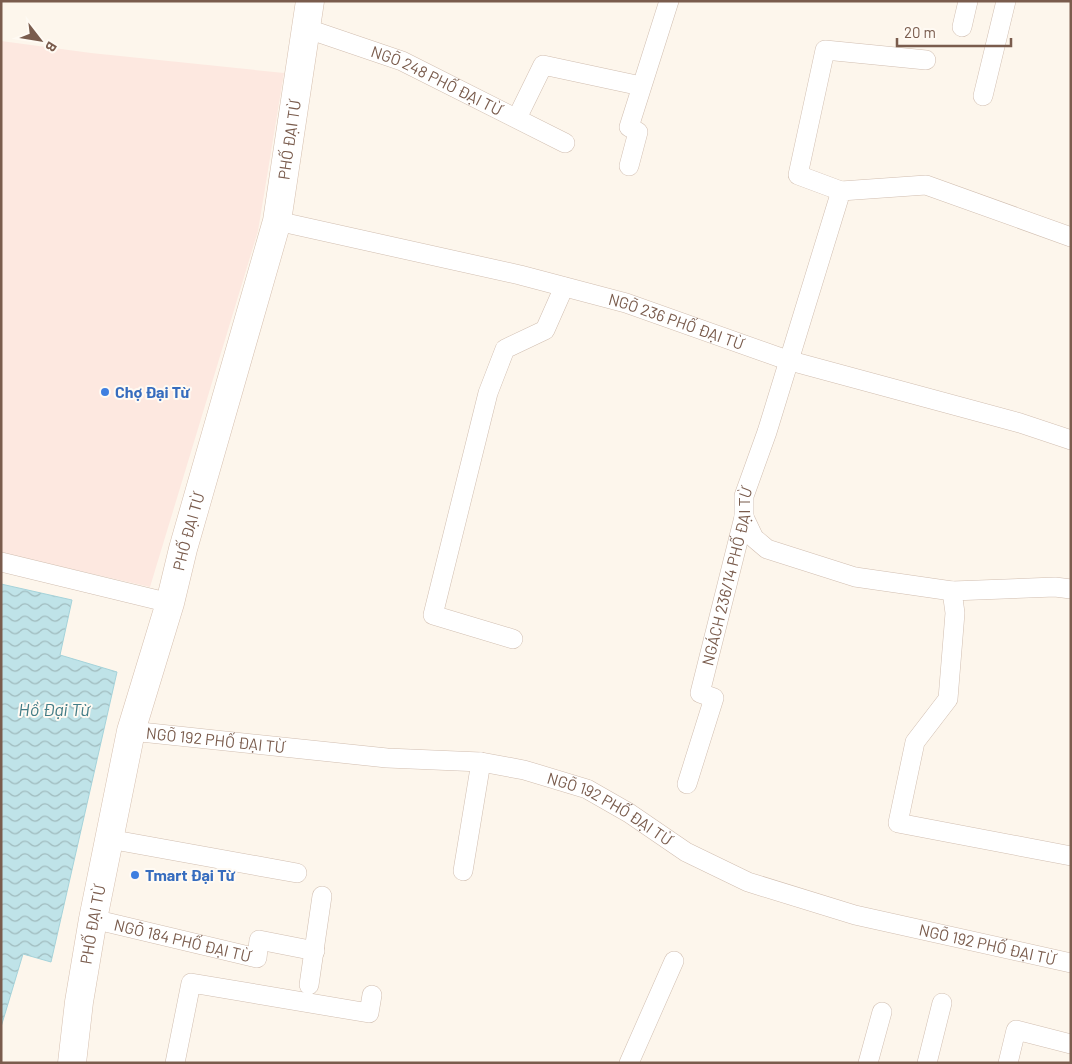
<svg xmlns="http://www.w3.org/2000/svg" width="1072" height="1064" font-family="Barlow,sans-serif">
	<defs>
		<pattern id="water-waves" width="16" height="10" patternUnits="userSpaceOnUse" patternTransform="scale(1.25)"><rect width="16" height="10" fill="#bfe3e8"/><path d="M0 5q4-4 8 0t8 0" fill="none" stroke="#a0bbbe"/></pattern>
	</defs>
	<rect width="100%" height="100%" fill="#fdf6ec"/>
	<polygon fill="#fde8e0" points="1,41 91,53 284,73 258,231 150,587 1,553"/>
	<polygon fill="url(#water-waves)" stroke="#a5d3da" points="1,584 72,600 60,655 117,672 51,962 23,954 1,1027"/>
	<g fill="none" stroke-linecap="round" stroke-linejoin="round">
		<g stroke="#d1beb0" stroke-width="20">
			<g id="lane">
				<polyline points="962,27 968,1"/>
				<path id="s1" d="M305 28 402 61 565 143"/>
				<polyline points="983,96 1006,1"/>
				<polyline points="517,118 543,65 641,86"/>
				<polyline points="629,166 638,132 629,127 669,1"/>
				<polyline points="841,191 798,175 825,50 926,60"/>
				<path id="s2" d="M277 221 520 275 626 303 787 360 1020 423 1071 440"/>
				<polyline points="744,517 754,538 767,549 855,577 952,591 955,613 948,699 915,742 898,823 1071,856"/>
				<polyline points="1,562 170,603"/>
				<polyline points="952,591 1055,587 1071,589"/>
				<polyline points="513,639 433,615 488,393 505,349 545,330 564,287"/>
				<path id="s3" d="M131 731 387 758 481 762 524 770 587 789 629 813 686 852 748 882 855 915 1071 963"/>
				<path id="s4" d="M687 784 714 698 700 693 744 517V496L767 432 841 191 926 185 1071 237"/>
				<polyline points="109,839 297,873"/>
				<polyline points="463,871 481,762"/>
				<path id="s5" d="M93 919 257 958 259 940 315 951"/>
				<polyline points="309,985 322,896"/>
				<polyline points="175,1063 191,983 369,1013 372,995"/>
				<polyline points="629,1063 674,961"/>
				<polyline points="868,1063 882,1012"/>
				<polyline points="927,1063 942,1003"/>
				<polyline points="1008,1063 1016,1030 1071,1044"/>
			</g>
		</g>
		<g stroke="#d6c0b0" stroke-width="29">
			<g id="secondary">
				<path id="s6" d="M72 1063 79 1002 93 919 131 731 170 603 183 549 277 221 310 1"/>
			</g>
		</g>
		<use href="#lane" stroke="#fff" stroke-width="19"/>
		<use href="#secondary" stroke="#fff" stroke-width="28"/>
	</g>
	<g fill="#3f7fe0" stroke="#fffaf3" stroke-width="2">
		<circle cx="105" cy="392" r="5"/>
		<circle cx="135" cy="875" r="5"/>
	</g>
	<g text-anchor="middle" stroke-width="4" stroke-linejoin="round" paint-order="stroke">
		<g font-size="16" fill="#7a5c4d" stroke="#fffaf3">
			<text dy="6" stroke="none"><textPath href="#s1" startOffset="142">NGÕ 248 PHỐ ĐẠI TỪ</textPath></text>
			<text dy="6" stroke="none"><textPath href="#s6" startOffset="950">PHỐ ĐẠI TỪ</textPath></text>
			<text dy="6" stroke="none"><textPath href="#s2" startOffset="412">NGÕ 236 PHỐ ĐẠI TỪ</textPath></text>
			<text dy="6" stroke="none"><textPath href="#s6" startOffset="545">PHỐ ĐẠI TỪ</textPath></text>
			<text dy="6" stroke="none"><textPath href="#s4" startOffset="225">NGÁCH 236/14 PHỐ ĐẠI TỪ</textPath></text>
			<text dy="6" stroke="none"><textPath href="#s3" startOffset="85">NGÕ 192 PHỐ ĐẠI TỪ</textPath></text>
			<text dy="6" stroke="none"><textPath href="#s3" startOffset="490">NGÕ 192 PHỐ ĐẠI TỪ</textPath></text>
			<text dy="6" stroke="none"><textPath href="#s6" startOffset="140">PHỐ ĐẠI TỪ</textPath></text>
			<text dy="6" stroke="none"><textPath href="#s5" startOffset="92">NGÕ 184 PHỐ ĐẠI TỪ</textPath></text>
			<text dy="6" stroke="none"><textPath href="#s3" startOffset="895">NGÕ 192 PHỐ ĐẠI TỪ</textPath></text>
		</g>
		<g font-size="16" font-weight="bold" fill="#366cbe" stroke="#fffaf3" text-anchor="start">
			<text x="115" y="398">Chợ Đại Từ</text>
			<text x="145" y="881">Tmart Đại Từ</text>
		</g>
		<g font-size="18" font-style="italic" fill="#437c86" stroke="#fffaf3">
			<text x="54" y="716">Hồ Đại Từ</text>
		</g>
	</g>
	<rect width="1072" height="1064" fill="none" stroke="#7a5c4d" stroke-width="5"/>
	<g transform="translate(40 40) rotate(121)" stroke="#fffaf3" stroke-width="4" paint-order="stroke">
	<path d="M0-4L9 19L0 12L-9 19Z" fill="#7a5c4d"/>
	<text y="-8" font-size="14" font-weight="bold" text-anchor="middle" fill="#7a5c4d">B</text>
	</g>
	<path d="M897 38v8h114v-8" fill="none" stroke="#7a5c4d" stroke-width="2.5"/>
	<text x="904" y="38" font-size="15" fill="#7a5c4d" stroke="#fffaf3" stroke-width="4" paint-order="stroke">20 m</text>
</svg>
